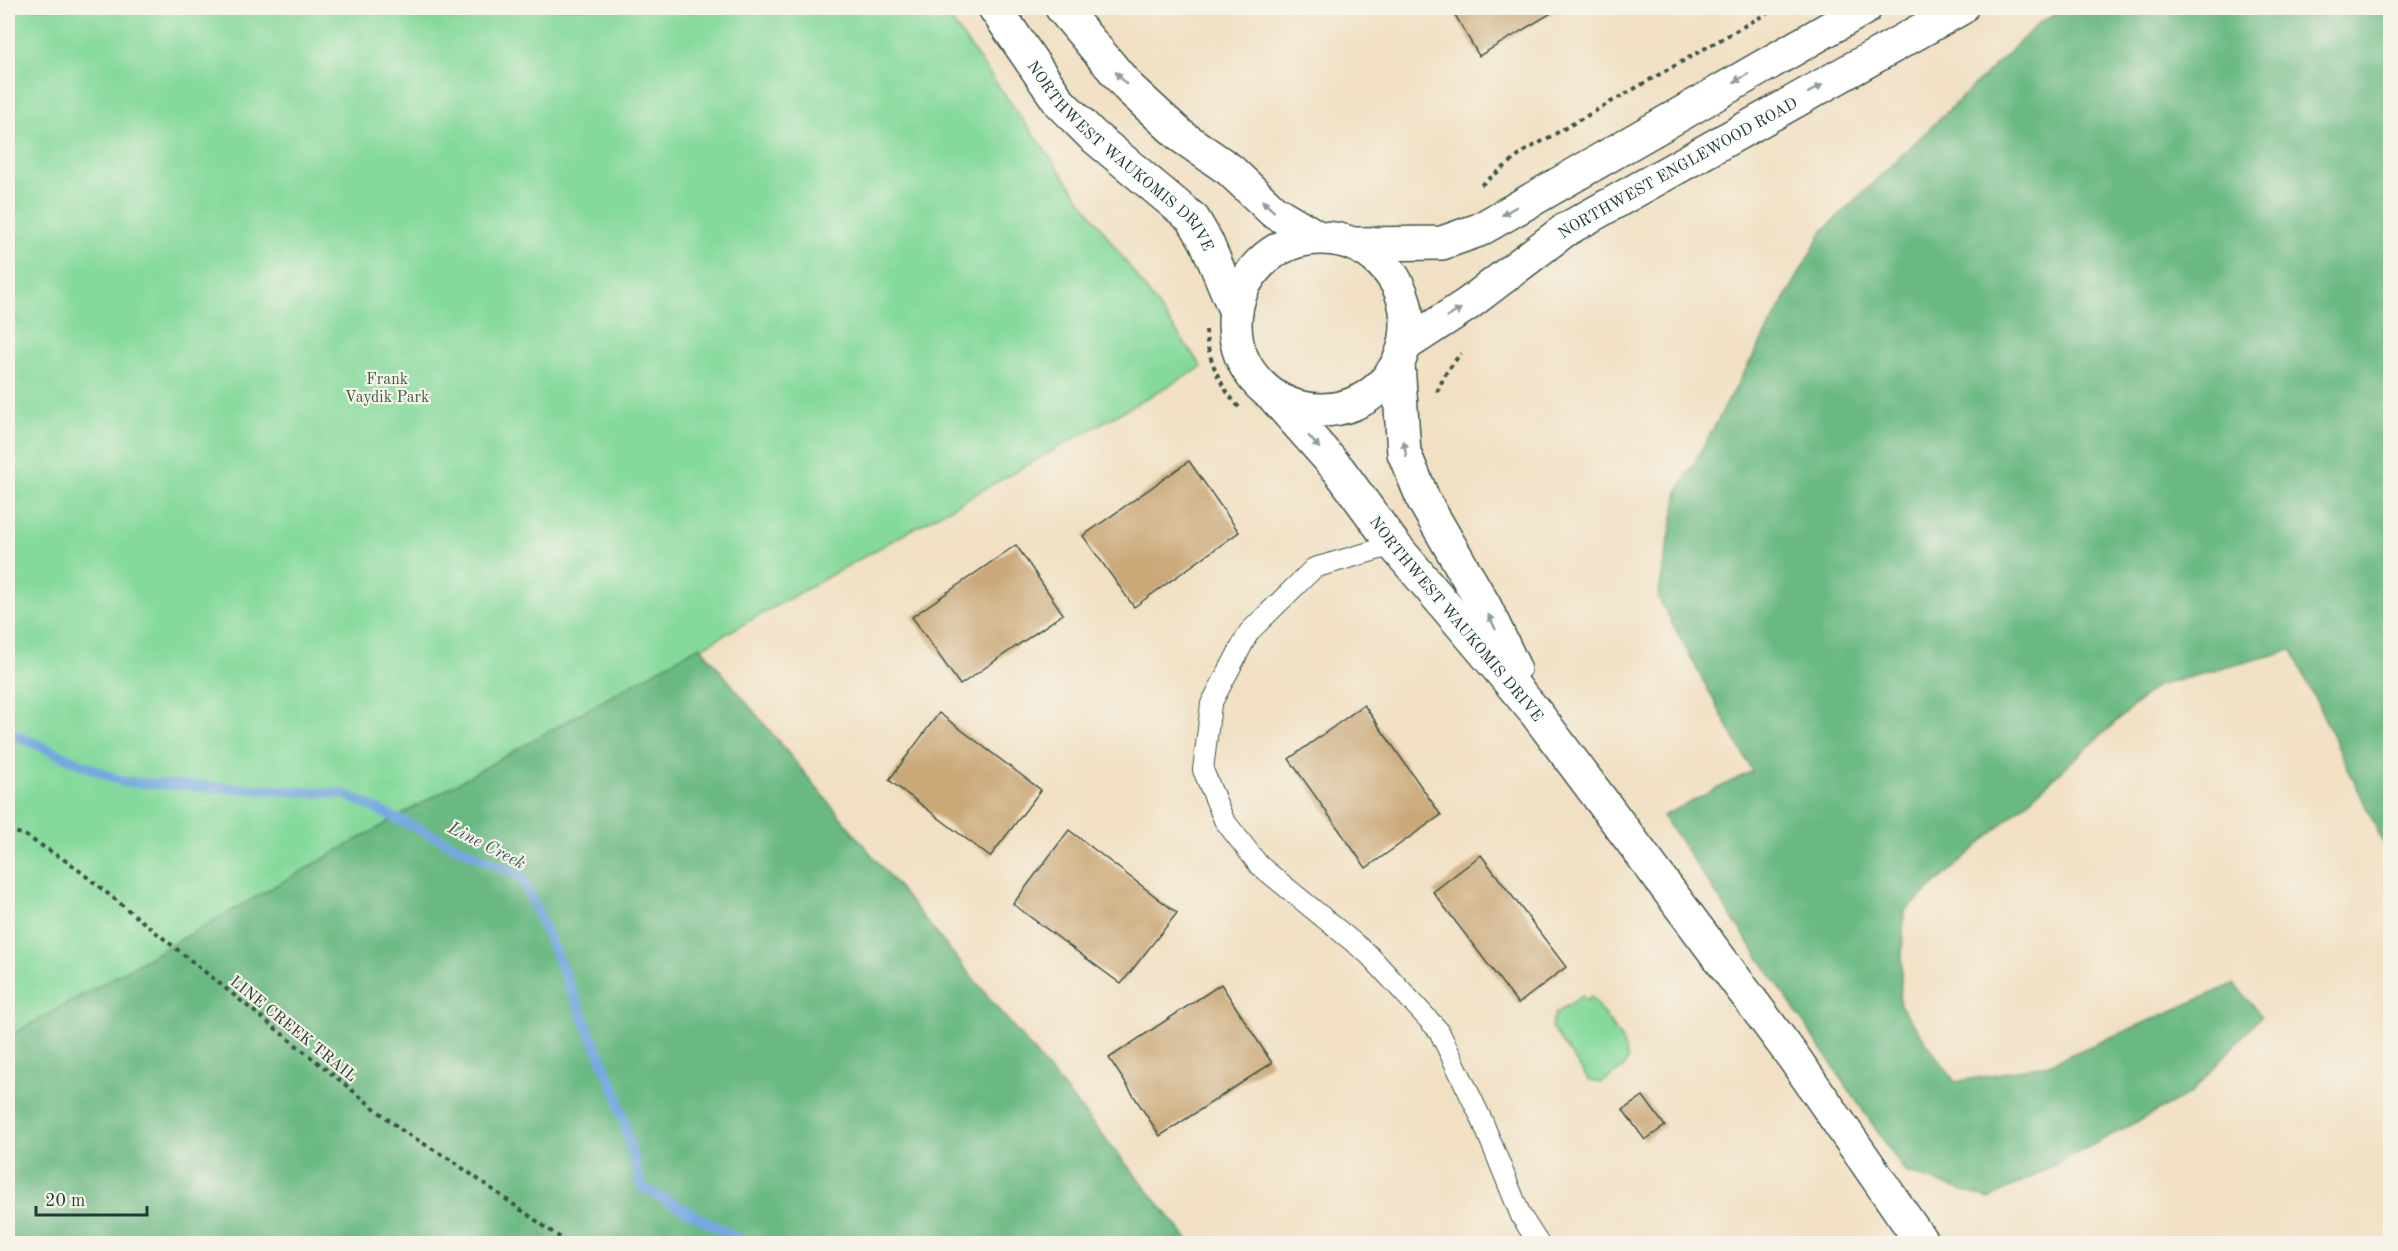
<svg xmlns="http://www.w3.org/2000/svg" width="2398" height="1251" font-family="'Old Standard TT',serif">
	<rect width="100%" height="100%" fill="#f7f3e8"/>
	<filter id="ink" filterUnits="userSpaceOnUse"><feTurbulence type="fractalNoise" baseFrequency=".0167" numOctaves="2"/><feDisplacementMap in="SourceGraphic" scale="12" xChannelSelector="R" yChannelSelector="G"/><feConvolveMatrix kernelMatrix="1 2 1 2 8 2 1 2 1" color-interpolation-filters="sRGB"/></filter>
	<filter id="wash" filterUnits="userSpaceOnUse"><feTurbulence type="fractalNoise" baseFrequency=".008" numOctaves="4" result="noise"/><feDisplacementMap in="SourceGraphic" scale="24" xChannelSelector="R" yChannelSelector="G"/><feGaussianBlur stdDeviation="1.35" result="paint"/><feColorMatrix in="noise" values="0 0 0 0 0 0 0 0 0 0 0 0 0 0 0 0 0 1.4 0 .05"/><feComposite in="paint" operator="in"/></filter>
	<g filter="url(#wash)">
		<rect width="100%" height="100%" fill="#f1e0c3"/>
		<g fill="#84d99b" stroke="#528b68" stroke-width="1.5">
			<polygon points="8,8 942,8 1202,367 8,1037"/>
			<polygon points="1582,996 1586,1001 1591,997 1621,1038 1628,1059 1624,1067 1601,1083 1589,1080 1551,1027 1555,1014"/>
		</g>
		<g fill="#6bb983" stroke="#457b5c" stroke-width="1.5">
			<polygon points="2066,8 2390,8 2390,857 2292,650 2156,686 1904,912 1900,1005 1955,1082 2049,1064 2234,984 2261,1016 2190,1094 1989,1199 1905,1172 1663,816 1752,771 1658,597 1678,492 1822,232 2039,23"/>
			<polygon points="700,646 1191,1243 8,1243 8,1037"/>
		</g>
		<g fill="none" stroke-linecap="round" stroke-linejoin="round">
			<polyline stroke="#76a7e1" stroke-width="10" points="8,732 123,782 344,794 522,877 616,1092 641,1186 748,1244"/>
		</g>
		<g id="blocks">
			<g fill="#caa878">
				<polygon points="1451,8 1560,8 1479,56"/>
				<polygon points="1189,461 1239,532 1134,607 1083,536"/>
				<polygon points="1016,545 1063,614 960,685 912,617"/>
				<polygon points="1364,705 1441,815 1366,868 1289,759"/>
				<polygon points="939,713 1041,790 990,857 889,780"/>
				<polygon points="1069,830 1177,913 1121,984 1013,904"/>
				<polygon points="1481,855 1566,967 1518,1004 1433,892"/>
				<polygon points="1221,984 1272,1063 1160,1136 1109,1058"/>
				<polygon points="1643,1096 1665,1126 1645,1140 1623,1110"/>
			</g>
		</g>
	</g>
	<g filter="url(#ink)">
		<use href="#blocks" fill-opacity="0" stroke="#3e5549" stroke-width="1.5"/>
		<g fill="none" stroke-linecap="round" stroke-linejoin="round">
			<g stroke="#3e5549" stroke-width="22">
				<polyline id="service" points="1394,545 1314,568 1249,632 1211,704 1203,770 1224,820 1259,865 1369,955 1439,1031 1482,1120 1521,1216 1539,1244"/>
			</g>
			<g stroke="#3e5549" stroke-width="36">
				<g id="secondary">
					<path id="s1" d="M995 8 1060 103 1092 135 1193 219 1206 241 1236 312"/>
					<polyline points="1062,8 1129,88 1181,136 1230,170 1273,211 1317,237"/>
					<circle cx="1321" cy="324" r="86"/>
					<polyline points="1356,244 1442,243 1479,230 1865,8"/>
					<path id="s2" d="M1405 345 1468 304 1565 230 1961 8"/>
					<polyline points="1398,364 1404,453 1424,501 1485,607 1514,668"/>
					<path id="s3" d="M1275 398 1339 470 1394 545 1536 713 1794 1058 1923 1244"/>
				</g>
			</g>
			<g stroke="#3e5549" stroke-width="4" stroke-dasharray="4.5 4.5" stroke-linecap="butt">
				<polyline points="1481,185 1525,151 1776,8"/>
				<path d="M1206 330C1206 356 1222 391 1241 409"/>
				<polyline points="1437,392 1446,373 1461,353"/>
				<polyline points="8,829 26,836 71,864 404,1132 451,1160 569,1244"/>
			</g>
			<use href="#service" stroke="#fff" stroke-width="20"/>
			<use href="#secondary" stroke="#fff" stroke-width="33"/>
		</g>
		<defs><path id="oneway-solid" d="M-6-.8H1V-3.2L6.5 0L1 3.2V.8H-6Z" transform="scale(1.5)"/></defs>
		<g fill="#8f9e9a">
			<use href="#oneway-solid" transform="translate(1121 78) rotate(-131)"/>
			<use href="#oneway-solid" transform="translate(1741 78) rotate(150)"/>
			<use href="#oneway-solid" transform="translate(1815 89) rotate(-29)"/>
			<use href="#oneway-solid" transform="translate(1268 206) rotate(-138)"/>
			<use href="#oneway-solid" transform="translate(1509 211) rotate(149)"/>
			<use href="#oneway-solid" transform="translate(1454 313) rotate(-33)"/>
			<use href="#oneway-solid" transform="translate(1314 442) rotate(49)"/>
			<use href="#oneway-solid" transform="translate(1405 449) rotate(-99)"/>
			<use href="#oneway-solid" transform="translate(1492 622) rotate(-116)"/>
		</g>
	</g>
	<g text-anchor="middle" stroke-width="4.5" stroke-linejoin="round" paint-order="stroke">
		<g font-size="16" fill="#1f3d34" stroke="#f7f3e8">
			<text dy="6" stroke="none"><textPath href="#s1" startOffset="196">NORTHWEST WAUKOMIS DRIVE</textPath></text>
			<text dy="6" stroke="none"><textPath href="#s2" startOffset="326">NORTHWEST ENGLEWOOD ROAD</textPath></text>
			<text dy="6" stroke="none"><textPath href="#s3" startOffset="286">NORTHWEST WAUKOMIS DRIVE</textPath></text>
			<text transform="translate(294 1028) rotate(39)" y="6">LINE CREEK TRAIL</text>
		</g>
		<g font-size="16" fill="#335c49" stroke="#f7f3e8">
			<text x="387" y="384">Frank<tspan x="387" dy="18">Vaydik Park</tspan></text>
		</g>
		<g font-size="18" font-style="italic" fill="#35585f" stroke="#f7f3e8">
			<text transform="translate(487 845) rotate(27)" y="6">Line Creek</text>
		</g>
	</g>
	<rect width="2398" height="1251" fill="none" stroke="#f7f3e8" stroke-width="30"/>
	<path d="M36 1206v9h111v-9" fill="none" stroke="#1f3d34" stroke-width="3"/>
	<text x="45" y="1206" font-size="18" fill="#1f3d34" stroke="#f7f3e8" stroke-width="4.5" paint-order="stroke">20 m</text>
</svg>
